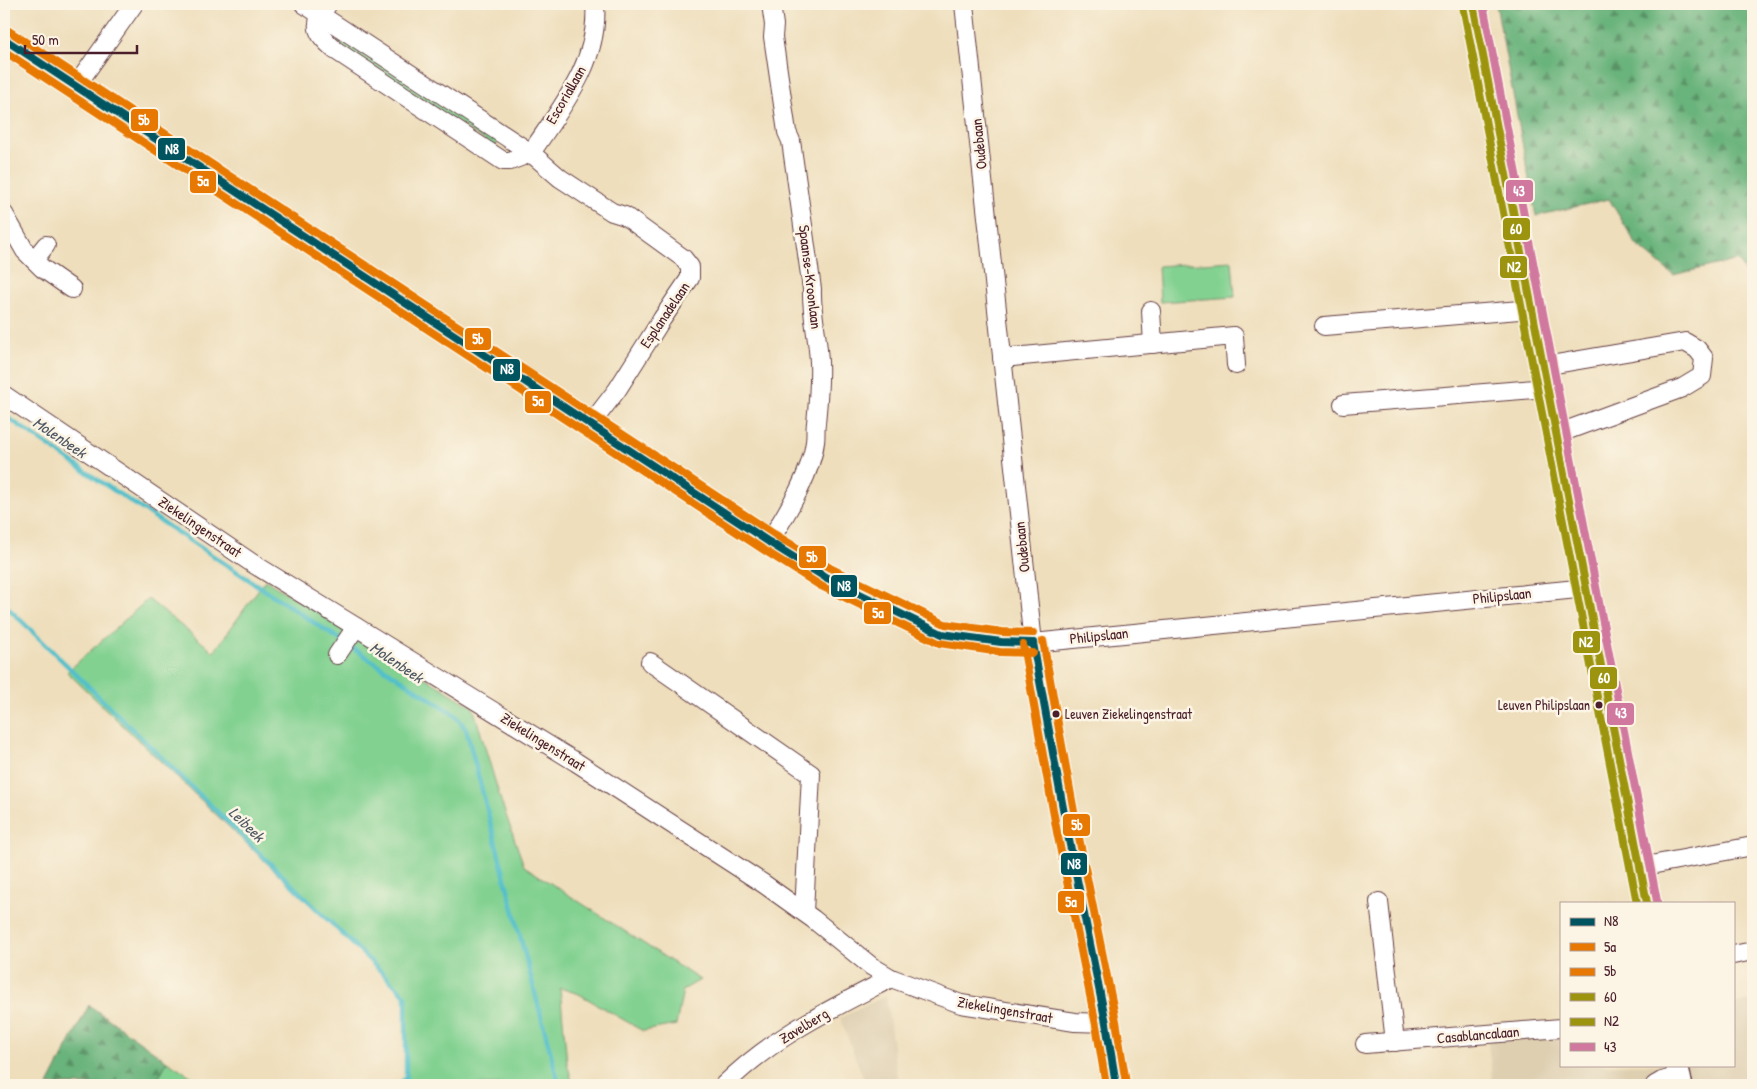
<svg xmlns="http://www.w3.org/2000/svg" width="1757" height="1089" font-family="'Patrick Hand',sans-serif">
	<defs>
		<pattern id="forest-firs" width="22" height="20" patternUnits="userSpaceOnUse" patternTransform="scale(1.25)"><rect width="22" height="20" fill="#69b37b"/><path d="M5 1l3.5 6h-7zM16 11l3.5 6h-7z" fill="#589165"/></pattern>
	</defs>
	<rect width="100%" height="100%" fill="#fcf5e5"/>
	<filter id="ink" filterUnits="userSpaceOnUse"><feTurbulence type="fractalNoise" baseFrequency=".02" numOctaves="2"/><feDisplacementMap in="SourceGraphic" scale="10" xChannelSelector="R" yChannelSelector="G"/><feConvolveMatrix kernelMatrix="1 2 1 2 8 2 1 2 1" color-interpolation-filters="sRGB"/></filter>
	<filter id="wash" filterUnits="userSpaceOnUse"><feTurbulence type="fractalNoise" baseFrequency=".0096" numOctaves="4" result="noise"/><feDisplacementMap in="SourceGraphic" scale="20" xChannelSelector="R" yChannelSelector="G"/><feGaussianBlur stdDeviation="1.12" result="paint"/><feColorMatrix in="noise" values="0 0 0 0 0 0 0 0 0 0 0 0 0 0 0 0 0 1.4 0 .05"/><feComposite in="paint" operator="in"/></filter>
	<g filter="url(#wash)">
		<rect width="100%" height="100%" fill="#eedebc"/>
		<g fill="#decfb1">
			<polygon points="886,996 898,1085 866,1085 840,1018"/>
			<polygon points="1753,1000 1753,1085 1493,1085 1487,1034 1561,1028 1561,1065 1733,1065 1733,1005"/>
		</g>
		<g fill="#82d191" stroke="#66785e">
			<polygon points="343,33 501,136 495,147 336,44"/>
			<polygon points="1232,261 1235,297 1160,302 1158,266"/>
			<polygon points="265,580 473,707 501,801 524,866 700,980 683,990 676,1025 643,1031 579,994 560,988 567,1063 573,1085 397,1085 406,1078 406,996 67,672 148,599 214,652"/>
			<polygon points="167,1061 205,1085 155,1085"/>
		</g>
		<g fill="url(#forest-firs)" stroke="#5a6953">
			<polygon points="1496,4 1753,4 1753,288 1738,260 1673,275 1636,244 1609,199 1536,216"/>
			<polygon points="89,1005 167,1061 155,1085 48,1085"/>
		</g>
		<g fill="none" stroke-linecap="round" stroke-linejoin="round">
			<g stroke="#52bfca" stroke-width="4.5">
				<polyline points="4,415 98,480 342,641"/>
				<polyline points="4,604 406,996 406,1078 397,1085"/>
				<polyline points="348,645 455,715 466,729 559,1085"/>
			</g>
		</g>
	</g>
	<g filter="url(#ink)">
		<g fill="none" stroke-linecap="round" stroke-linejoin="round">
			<g stroke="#633c41" stroke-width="20">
				<g id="minor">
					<polyline points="304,4 531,153 560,178 612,212 625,216 683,258 690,267 690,278 662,319 617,390 590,425"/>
					<path d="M328 4C311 25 316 33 335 50L503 161H510L531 153"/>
					<polyline points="964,4 1033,643 1067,830 1106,1023 1116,1085"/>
					<polyline points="4,39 769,542 825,577 942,634 1001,642 1033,643 1587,588"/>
					<polyline points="76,86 134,4"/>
					<path d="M531 153C561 108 600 61 595 4"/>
					<polyline points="4,214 25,251 42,268 72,289"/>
					<polyline points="34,260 46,245"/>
					<polyline points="1151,311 1153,344"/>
					<polyline points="1324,326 1533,309"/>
					<polyline points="1002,358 1234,336 1236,365"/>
					<polyline points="1544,366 1685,342 1697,349 1704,358 1702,376 1682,388 1557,434"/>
					<polyline points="4,395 252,563 576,762 764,884 813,919 871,966 891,978 961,1004 1075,1022 1106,1023"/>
					<polyline points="1343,404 1548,388"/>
					<path d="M769 542C786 514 811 475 815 442 816 436 815 429 816 423 818 402 820 383 819 362 818 337 811 313 812 289L791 141 787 132 773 37 774 25 771 4"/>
					<polyline points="337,655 356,627"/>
					<polyline points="650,662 811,774 804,912"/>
					<polyline points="1640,867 1753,846"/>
					<polyline points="1379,902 1395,1042"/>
					<polyline points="1733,955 1753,951"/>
					<polyline points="1365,1044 1561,1028"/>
					<path d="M724 1085C774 1036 829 1010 891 978"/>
					<polyline points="1655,1085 1662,1081 1679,1076"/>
				</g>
			</g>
			<g stroke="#633c41" stroke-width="25">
				<g id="major">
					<polyline points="1473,4 1647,903"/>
					<polyline points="1677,1065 1681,1085"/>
				</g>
			</g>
			<use href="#minor" stroke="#fff" stroke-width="18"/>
			<use href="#major" stroke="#fff" stroke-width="22"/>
			<g stroke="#fcf5e5" stroke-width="11">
				<g id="bus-1">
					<polyline points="4,39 769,542 825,577 942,634 1001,642 1033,643"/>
					<polyline points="1033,643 1067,830 1106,1023 1116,1085"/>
				</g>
			</g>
			<g stroke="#fcf5e5" stroke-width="11">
				<g id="bus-2">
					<polyline points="4,51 764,550 821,586 939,643 1000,652 1033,653"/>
					<polyline points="1023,645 1057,832 1096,1025 1106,1085"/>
				</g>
			</g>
			<g stroke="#fcf5e5" stroke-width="11">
				<g id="bus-3">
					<polyline points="9,31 774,534 830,568 945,624 1002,632 1033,633"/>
					<polyline points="1043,641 1077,828 1116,1021 1126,1083"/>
				</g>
			</g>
			<g stroke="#fcf5e5" stroke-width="11">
				<polyline id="bus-4" points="1473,4 1647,903"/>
			</g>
			<g stroke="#fcf5e5" stroke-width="11">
				<polyline id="bus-5" points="1463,6 1637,903"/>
			</g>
			<g stroke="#fcf5e5" stroke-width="11">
				<polyline id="bus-6" points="1483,4 1657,901"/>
			</g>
			<use href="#bus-1" stroke="#005460" stroke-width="8"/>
			<use href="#bus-2" stroke="#e77802" stroke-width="8"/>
			<use href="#bus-3" stroke="#e77802" stroke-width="8"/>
			<use href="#bus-4" stroke="#9c940f" stroke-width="8"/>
			<use href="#bus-5" stroke="#9c940f" stroke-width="8"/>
			<use href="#bus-6" stroke="#d0789e" stroke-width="8"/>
		</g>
	</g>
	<g fill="#4a1f2b" stroke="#fcf5e5" stroke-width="2">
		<circle cx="1599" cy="705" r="4.5"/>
		<circle cx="1056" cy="714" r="4.5"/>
	</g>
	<g text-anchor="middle" stroke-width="5" stroke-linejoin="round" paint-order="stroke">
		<g font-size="14" fill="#4a1f2b" stroke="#fcf5e5" text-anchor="end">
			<text x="1590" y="710">Leuven Philipslaan</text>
			<text x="1065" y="719" text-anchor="start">Leuven Ziekelingenstraat</text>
		</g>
		<g font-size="15" fill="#4a1f2b" stroke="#fcf5e5">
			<text transform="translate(566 95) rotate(-60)" y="5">Escoriallaan</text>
			<text transform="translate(979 144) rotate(-96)" y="5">Oudebaan</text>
			<text transform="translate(810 277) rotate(83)" y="5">Spaanse-Kroonlaan</text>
			<text transform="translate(665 315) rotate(-56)" y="5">Esplanadelaan</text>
			<text transform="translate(200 527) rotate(34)" y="5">Ziekelingenstraat</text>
			<text transform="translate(1022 547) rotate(-96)" y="5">Oudebaan</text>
			<text transform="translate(1502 596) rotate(-6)" y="5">Philipslaan</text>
			<text transform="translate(1099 636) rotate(-6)" y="5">Philipslaan</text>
			<text transform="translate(543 742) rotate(32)" y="5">Ziekelingenstraat</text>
			<text transform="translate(1005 1010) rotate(10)" y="5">Ziekelingenstraat</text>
			<text transform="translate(804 1026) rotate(-31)" y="5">Zavelberg</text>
			<text transform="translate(1478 1035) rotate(-5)" y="5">Casablancalaan</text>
		</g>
		<g font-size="16" font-style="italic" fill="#4d5763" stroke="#fcf5e5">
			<text transform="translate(60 437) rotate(34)" y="6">Molenbeek</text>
			<text transform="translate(397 662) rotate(34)" y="6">Molenbeek</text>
			<text transform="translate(247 824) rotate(44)" y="6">Leibeek</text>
		</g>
	</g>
	<g stroke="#fcf5e5" stroke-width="2">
		<rect x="130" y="108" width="29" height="24" rx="5" fill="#e77802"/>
		<rect x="157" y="137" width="29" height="24" rx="5" fill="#005460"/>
		<rect x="189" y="170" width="28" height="24" rx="5" fill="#e77802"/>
		<rect x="1505" y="179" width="29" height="24" rx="5" fill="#d0789e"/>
		<rect x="1502" y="217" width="29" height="24" rx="5" fill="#9c940f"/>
		<rect x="1499" y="255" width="29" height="24" rx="5" fill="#9c940f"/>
		<rect x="464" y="327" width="28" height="24" rx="5" fill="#e77802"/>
		<rect x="492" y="358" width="29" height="24" rx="5" fill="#005460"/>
		<rect x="524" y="390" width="28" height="24" rx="5" fill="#e77802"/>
		<rect x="798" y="545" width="29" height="24" rx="5" fill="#e77802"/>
		<rect x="830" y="574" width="28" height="24" rx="5" fill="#005460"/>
		<rect x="863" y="601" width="29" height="24" rx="5" fill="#e77802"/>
		<rect x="1572" y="630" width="29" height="24" rx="5" fill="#9c940f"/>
		<rect x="1589" y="666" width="29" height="24" rx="5" fill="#9c940f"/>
		<rect x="1606" y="702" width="29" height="24" rx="5" fill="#d0789e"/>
		<rect x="1062" y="813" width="29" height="24" rx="5" fill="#e77802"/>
		<rect x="1060" y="852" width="28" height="24" rx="5" fill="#005460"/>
		<rect x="1057" y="890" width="28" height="24" rx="5" fill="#e77802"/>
	</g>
	<g font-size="14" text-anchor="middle" font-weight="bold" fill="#fff">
		<text x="144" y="125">5b</text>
		<text x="172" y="154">N8</text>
		<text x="203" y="186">5a</text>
		<text x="1519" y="196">43</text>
		<text x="1516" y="234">60</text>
		<text x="1514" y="272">N2</text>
		<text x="478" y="344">5b</text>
		<text x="507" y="374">N8</text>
		<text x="538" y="406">5a</text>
		<text x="812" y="562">5b</text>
		<text x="844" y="591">N8</text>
		<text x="878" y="618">5a</text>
		<text x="1586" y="647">N2</text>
		<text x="1604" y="683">60</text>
		<text x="1621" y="718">43</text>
		<text x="1077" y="830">5b</text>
		<text x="1074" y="869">N8</text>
		<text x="1071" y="907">5a</text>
	</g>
	<rect width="1757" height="1089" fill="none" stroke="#fcf5e5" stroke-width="20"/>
	<rect x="1560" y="902" width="175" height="165" fill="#fcf5e5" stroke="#b59f9b"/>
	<rect x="1570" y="918" width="25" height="8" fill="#005460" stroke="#b59f9b"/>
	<text x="1604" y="926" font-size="15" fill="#4a1f2b">N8</text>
	<rect x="1570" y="943" width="25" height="8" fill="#e77802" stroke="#b59f9b"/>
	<text x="1604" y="952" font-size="15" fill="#4a1f2b">5a</text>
	<rect x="1570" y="968" width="25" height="8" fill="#e77802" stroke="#b59f9b"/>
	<text x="1604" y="976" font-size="15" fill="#4a1f2b">5b</text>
	<rect x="1570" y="993" width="25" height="8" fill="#9c940f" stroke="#b59f9b"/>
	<text x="1604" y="1002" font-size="15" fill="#4a1f2b">60</text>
	<rect x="1570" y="1018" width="25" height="8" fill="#9c940f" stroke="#b59f9b"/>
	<text x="1604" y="1026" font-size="15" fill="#4a1f2b">N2</text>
	<rect x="1570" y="1043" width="25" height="8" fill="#d0789e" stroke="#b59f9b"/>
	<text x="1604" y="1052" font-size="15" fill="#4a1f2b">43</text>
	<path d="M25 45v8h112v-8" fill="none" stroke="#4a1f2b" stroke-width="2.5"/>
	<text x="32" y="45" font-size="15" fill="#4a1f2b" stroke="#fcf5e5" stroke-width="4" paint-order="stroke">50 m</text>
</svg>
